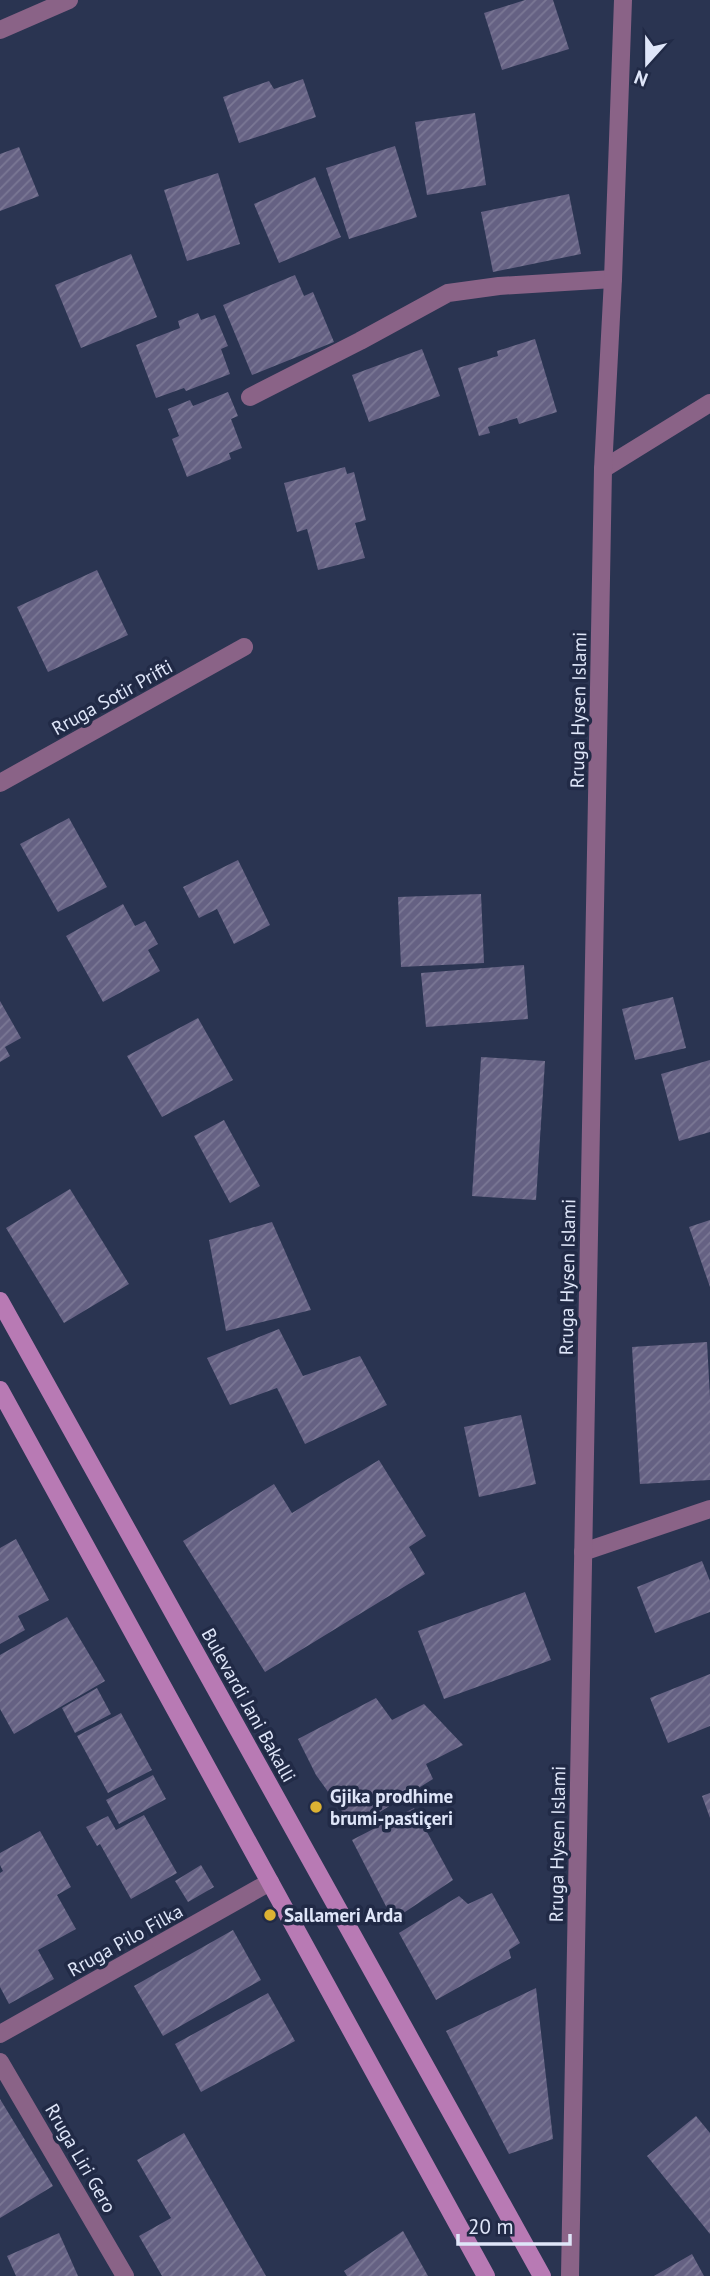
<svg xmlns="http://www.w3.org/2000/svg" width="710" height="2276" font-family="'PT Sans',sans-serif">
	<defs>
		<pattern id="building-hatch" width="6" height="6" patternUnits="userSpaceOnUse" patternTransform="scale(1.75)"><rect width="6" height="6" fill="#656183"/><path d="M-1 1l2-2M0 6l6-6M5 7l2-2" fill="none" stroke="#7b7895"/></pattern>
	</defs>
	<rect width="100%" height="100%" fill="#2a3451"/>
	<g fill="url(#building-hatch)">
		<polygon points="525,0 553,0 569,49 502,70 484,13"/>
		<polygon points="303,79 316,117 239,143 223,97 269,81 274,89"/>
		<polygon points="475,113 486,185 427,195 415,122"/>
		<polygon points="395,146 417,217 349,239 326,168"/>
		<polygon points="19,147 39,196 0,211 0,154"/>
		<polygon points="218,173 240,244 187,261 164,190"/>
		<polygon points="315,177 341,237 279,263 254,204"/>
		<polygon points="569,194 581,254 493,272 481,212"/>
		<polygon points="131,254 157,317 81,348 55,285"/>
		<polygon points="295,275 304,296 313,292 334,342 252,375 223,305"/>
		<polygon points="198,313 201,320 215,315 228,346 221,349 230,374 186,391 184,388 156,398 136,345 180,328 178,321"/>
		<polygon points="535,339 557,412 519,424 517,418 488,427 490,433 479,436 458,368 498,356 497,351"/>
		<polygon points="422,349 440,396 369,422 352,375"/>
		<polygon points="228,392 238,416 231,419 242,448 229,453 231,459 187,477 172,439 179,436 168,409 190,400 193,406"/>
		<polygon points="345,467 347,474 354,472 366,520 355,523 365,558 318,570 307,529 297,532 284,483"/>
		<polygon points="97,570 128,635 48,672 17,607"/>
		<polygon points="69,818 107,887 58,912 20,844"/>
		<polygon points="238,860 270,925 234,944 217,909 199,918 183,887"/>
		<polygon points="481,894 484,963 401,967 398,897"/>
		<polygon points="123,904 135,926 145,921 158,944 148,950 160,971 103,1002 66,936"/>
		<polygon points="524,965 528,1019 426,1027 421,973"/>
		<polygon points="673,997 686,1048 635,1060 622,1009"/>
		<polygon points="0,1001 21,1038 5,1047 10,1056 0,1062"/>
		<polygon points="198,1018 233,1080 162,1117 127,1056"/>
		<polygon points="481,1057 545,1061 536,1200 472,1196"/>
		<polygon points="710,1060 710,1132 679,1141 661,1074"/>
		<polygon points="224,1120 260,1186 230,1203 194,1136"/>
		<polygon points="70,1189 129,1284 64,1323 6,1228"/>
		<polygon points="710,1220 710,1287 689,1227"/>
		<polygon points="272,1222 311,1310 226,1331 209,1240"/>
		<polygon points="279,1329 303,1376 360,1356 387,1405 305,1444 277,1388 230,1405 207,1358"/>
		<polygon points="707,1342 710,1397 710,1480 640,1484 632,1347"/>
		<polygon points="521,1415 536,1484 479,1497 464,1427"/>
		<polygon points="379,1460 426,1536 409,1547 425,1574 265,1672 183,1541 274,1484 292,1513"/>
		<polygon points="16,1539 49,1600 18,1616 25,1630 0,1644 0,1548"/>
		<polygon points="702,1561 710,1581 710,1612 655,1633 637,1587"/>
		<polygon points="525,1592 551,1660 444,1699 418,1631"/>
		<polygon points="67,1617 105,1681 14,1734 0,1709 0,1655"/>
		<polygon points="710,1674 710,1726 668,1743 650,1698"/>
		<polygon points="97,1688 111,1714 75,1733 62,1708"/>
		<polygon points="376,1698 392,1720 424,1704 463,1745 426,1764 433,1779 354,1828 316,1775 298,1739"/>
		<polygon points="121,1713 152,1770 108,1793 77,1736"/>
		<polygon points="153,1775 166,1799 119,1824 106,1800"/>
		<polygon points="710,1793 710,1818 702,1796"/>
		<polygon points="414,1808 453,1880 393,1920 352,1840"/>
		<polygon points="144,1815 177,1873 131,1899 100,1844 97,1846 86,1827 108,1816 116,1830"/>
		<polygon points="40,1831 71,1887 57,1895 76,1929 38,1950 54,1979 9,2004 0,1987 0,1873 3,1871 0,1865 0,1853"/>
		<polygon points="201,1865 214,1887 188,1902 175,1881"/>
		<polygon points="492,1893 520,1943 509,1950 511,1958 436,2000 399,1933 459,1896 468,1904"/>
		<polygon points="233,1930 261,1980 163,2036 134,1986"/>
		<polygon points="536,1988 553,2139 509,2154 446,2031"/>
		<polygon points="268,1993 295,2041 201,2092 175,2044"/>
		<polygon points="0,2099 53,2186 0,2218"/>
		<polygon points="696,2116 710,2133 710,2234 647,2156"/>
		<polygon points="184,2133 266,2276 162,2276 139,2236 171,2218 137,2160"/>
		<polygon points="403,2231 428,2276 347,2276 344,2271"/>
		<polygon points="59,2233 78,2276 16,2276 7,2256"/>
		<polygon points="692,2254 704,2276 654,2276"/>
	</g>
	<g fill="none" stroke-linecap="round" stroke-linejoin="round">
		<g stroke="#8a6387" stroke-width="18">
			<polyline points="0,30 69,0"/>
			<polyline points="250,397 360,341 448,293 499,286 613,279"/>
			<polyline points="603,469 710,403"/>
			<polyline points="0,783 244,647"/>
			<polyline points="583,1552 710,1509"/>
			<polyline points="0,2034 270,1882"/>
			<polyline points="0,2062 125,2276"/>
			<polyline points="570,2276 603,469 613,279 623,0"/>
		</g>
		<g stroke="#b87ab4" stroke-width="18">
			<polyline points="0,1301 542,2276"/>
			<polyline points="0,1390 486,2276"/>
		</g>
	</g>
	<g fill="#dcb233" stroke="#212a46" stroke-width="2.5">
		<circle cx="316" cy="1807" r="7"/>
		<circle cx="270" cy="1915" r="7"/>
	</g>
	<g text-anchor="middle" stroke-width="7" stroke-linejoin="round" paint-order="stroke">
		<g font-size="19" fill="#dfe6f9" stroke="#212a46">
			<text transform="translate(112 697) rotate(-29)" y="7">Rruga Sotir Prifti</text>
			<text transform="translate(578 710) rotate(-89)" y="7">Rruga Hysen Islami</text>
			<text transform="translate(567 1277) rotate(-89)" y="7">Rruga Hysen Islami</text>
			<text transform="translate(249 1705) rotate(61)" y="7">Bulevardi Jani Bakalli</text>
			<text transform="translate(557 1844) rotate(-89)" y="7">Rruga Hysen Islami</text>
			<text transform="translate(125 1940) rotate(-29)" y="7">Rruga Pilo Filka</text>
			<text transform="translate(81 2158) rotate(60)" y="7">Rruga Liri Gero</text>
		</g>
		<g font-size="19" font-weight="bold" fill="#dfe6f9" stroke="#212a46" text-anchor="start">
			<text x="330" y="1803">Gjika prodhime<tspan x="330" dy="22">brumi-pastiçeri</tspan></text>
			<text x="284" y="1922">Sallameri Arda</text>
		</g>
	</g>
	<g transform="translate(647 63) rotate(201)" stroke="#212a46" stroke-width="5" paint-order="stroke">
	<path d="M0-5L12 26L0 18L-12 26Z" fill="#dfe6f9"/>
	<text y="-10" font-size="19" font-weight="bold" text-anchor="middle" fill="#dfe6f9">N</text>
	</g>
	<path d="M458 2234v10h112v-10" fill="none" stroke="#dfe6f9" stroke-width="3.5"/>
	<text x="468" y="2234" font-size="21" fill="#dfe6f9" stroke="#212a46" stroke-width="5" paint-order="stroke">20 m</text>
</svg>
